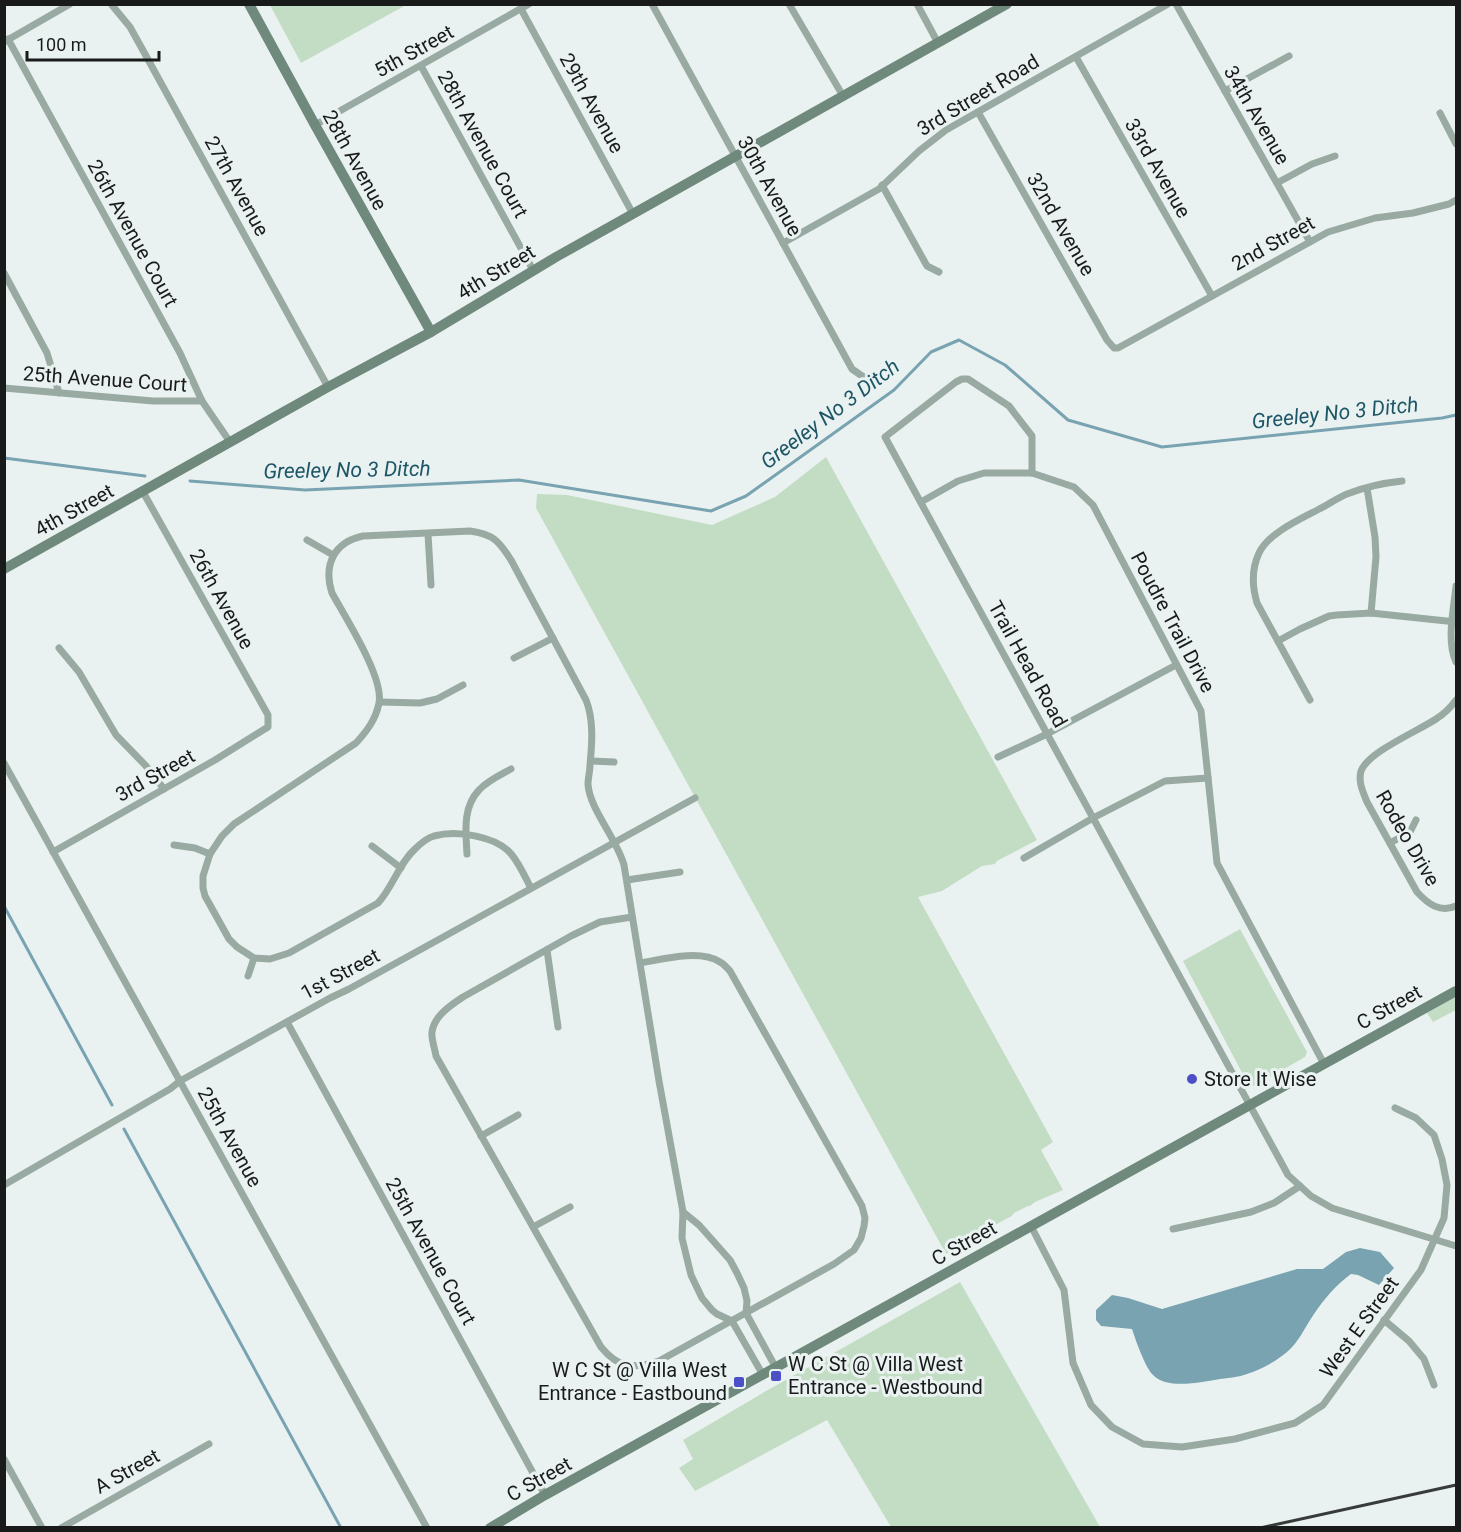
<svg xmlns="http://www.w3.org/2000/svg" width="1461" height="1532" font-family="Roboto,sans-serif">
	<rect width="100%" height="100%" fill="#eaf2f1"/>
	<g fill="#c3ddc4">
		<polygon points="270,5 406,5 301,63"/>
		<path d="M826 457 1037 840 997 861 995 864 982 866 942 891 918 897 1053 1142 1041 1150 1063 1190 1035 1202 1030 1206H1028L1014 1213 1012 1216C989 1227 968 1242 946 1254L536 508 537 494 567 495 712 525 775 497Z"/>
		<polygon points="1240,929 1307,1052 1305,1057 1254,1086 1248,1084 1183,961"/>
		<polygon points="1456,997 1456,1010 1433,1022 1427,1013"/>
		<polygon points="960,1282 1100,1527 891,1527 827,1420 695,1491 679,1468 693,1459 683,1440 766,1391"/>
	</g>
	<path fill="#79a3b1" d="M1360 1248 1380 1252 1394 1268 1379 1285 1358 1275 1351 1274C1336 1285 1324 1299 1314 1314 1305 1327 1299 1342 1287 1352 1275 1362 1262 1369 1247 1374 1239 1377 1229 1378 1220 1379 1202 1382 1167 1390 1153 1375 1145 1367 1136 1341 1132 1329L1101 1326 1096 1320V1310L1112 1295 1128 1298 1162 1309 1297 1269H1323L1346 1252Z"/>
	<g fill="none" stroke-linecap="round" stroke-linejoin="round">
		<g stroke="#79a3b1" stroke-width="3">
			<polyline points="4,458 145,476"/>
			<polyline points="190,481 305,490 519,480 711,511 746,496 894,390 931,352 959,340 1005,365 1068,420 1162,447 1442,418 1456,415"/>
			<polyline points="4,906 112,1105"/>
			<polyline points="124,1129 341,1528"/>
		</g>
		<g stroke="#99aaa2" stroke-width="7">
			<polyline points="111,4 130,27 145,54 328,387"/>
			<polyline points="652,4 852,369 865,378"/>
			<polyline points="789,4 843,96"/>
			<polyline points="917,4 938,43"/>
			<polyline points="1176,4 1310,242"/>
			<polyline points="521,9 633,214"/>
			<polyline points="8,39 180,353 202,401 230,442"/>
			<polyline points="4,42 70,4"/>
			<polyline points="1076,57 1212,296"/>
			<polyline points="421,66 533,270"/>
			<polyline points="1225,91 1289,56"/>
			<polyline points="978,112 1107,340 1114,348 1118,348 1328,232 1375,218 1413,213 1449,204 1456,200"/>
			<polyline points="1440,113 1456,144"/>
			<polyline points="315,125 529,4"/>
			<polyline points="1277,183 1312,164 1335,156"/>
			<polyline points="882,185 927,266 939,272"/>
			<polyline points="783,243 879,189 919,151 946,130 1168,4"/>
			<polyline points="4,273 47,353 59,393"/>
			<polyline points="4,388 153,401 202,401"/>
			<polyline points="1032,473 1032,436 1009,406 968,379 962,379 956,382 885,437 1288,1175 1311,1196 1332,1208 1456,1246"/>
			<polyline points="1367,488 1375,537 1376,557 1371,613"/>
			<polyline points="921,502 958,481 984,473 1032,473 1074,487 1093,505 1201,711 1217,863 1324,1064"/>
			<polyline points="428,534 431,585"/>
			<polyline points="307,540 333,555"/>
			<path d="M1456 586C1454 608 1446 641 1456 662"/>
			<polyline points="1278,641 1300,629 1329,616 1337,615 1371,613 1456,622"/>
			<polyline points="59,648 79,672 116,735 146,766 164,789"/>
			<polyline points="514,658 553,638"/>
			<path d="M1310 700 1257 603C1252 586 1251 570 1259 553 1269 532 1303 518 1323 507 1331 503 1339 497 1347 494 1365 487 1383 483 1402 481"/>
			<path d="M1456 700C1451 707 1444 714 1436 719 1418 731 1368 752 1361 771 1358 782 1363 792 1367 802L1417 892C1428 904 1440 913 1456 906"/>
			<polyline points="380,702 420,703 437,699 463,685"/>
			<polyline points="998,757 1047,734 1176,665"/>
			<polyline points="591,761 614,762"/>
			<polyline points="4,763 427,1528"/>
			<polyline points="1390,843 1410,832 1416,820"/>
			<polyline points="174,845 195,848 210,854"/>
			<polyline points="372,846 401,868"/>
			<polyline points="53,852 215,760 268,727 268,715 143,492"/>
			<path d="M467 854C466 833 462 808 479 790 487 781 500 775 511 769"/>
			<polyline points="1024,858 1093,818 1165,781 1208,778"/>
			<polyline points="627,880 680,872"/>
			<path d="M531 888C525 877 520 865 512 855 497 836 457 830 434 836 427 838 420 844 415 849 399 863 393 887 378 903L289 953 270 959 254 958 237 947 229 939 205 896 203 888V876L210 854 222 836 234 824 356 743C367 731 376 719 379 703 384 677 345 617 332 593 323 565 334 542 363 536L470 531C493 534 499 541 511 560L586 700C594 720 592 744 590 765 590 771 588 778 588 784 589 808 617 839 624 865L659 1081 683 1212 682 1238 691 1275 702 1298 712 1310 717 1314 732 1321 763 1375"/>
			<path d="M632 917 600 922 571 936 463 997C451 1005 434 1016 432 1032 431 1039 435 1049 436 1056L601 1347C619 1369 633 1369 659 1361L834 1264 854 1250 861 1238 864 1226 865 1218 862 1206 730 971C727 968 724 964 720 962 700 949 663 959 641 963"/>
			<polyline points="547,950 558,1027"/>
			<polyline points="248,976 254,958"/>
			<polyline points="287,1022 545,1495"/>
			<polyline points="481,1136 518,1115"/>
			<polyline points="4,1185 170,1089 180,1081 330,998 349,989 695,798"/>
			<polyline points="683,1212 699,1225 730,1260 737,1273 744,1288 747,1301 746,1313 776,1368"/>
			<polyline points="1031,1226 1064,1290 1073,1363 1091,1405 1112,1427 1143,1444 1182,1447 1235,1439 1295,1423 1323,1405 1421,1270 1444,1218 1447,1185 1442,1159 1434,1135 1416,1118 1395,1108"/>
			<polyline points="533,1227 570,1207"/>
			<polyline points="1173,1229 1251,1212 1274,1203 1300,1186"/>
			<polyline points="1384,1320 1409,1341 1424,1359 1434,1385"/>
			<polyline points="4,1459 42,1528"/>
			<polyline points="61,1528 209,1444"/>
		</g>
		<g stroke="#6f897d" stroke-width="10">
			<polyline points="249,4 315,125 431,332"/>
			<polyline points="4,569 328,387 431,332 556,257 1007,4"/>
			<polyline points="490,1528 545,1495 1456,991"/>
		</g>
		<polyline stroke="#373b3a" stroke-width="3" points="1260,1528 1456,1485"/>
	</g>
	<g fill="#4c4fc6" stroke="#eaf2f1" stroke-width="2">
		<circle cx="1192" cy="1079" r="6"/>
		<rect x="770" y="1370" width="12" height="12" rx="3"/>
		<rect x="733" y="1376" width="12" height="12" rx="3"/>
	</g>
	<g text-anchor="middle" stroke-width="6" stroke-linejoin="round" paint-order="stroke">
		<g font-size="20" fill="#181b1a" stroke="#eaf2f1">
			<text transform="translate(414 51) rotate(-29)" y="7">5th Street</text>
			<text transform="translate(978 95) rotate(-31)" y="7">3rd Street Road</text>
			<text transform="translate(592 103) rotate(61)" y="7">29th Avenue</text>
			<text transform="translate(1257 115) rotate(60)" y="7">34th Avenue</text>
			<text transform="translate(483 144) rotate(61)" y="7">28th Avenue Court</text>
			<text transform="translate(355 160) rotate(61)" y="7">28th Avenue</text>
			<text transform="translate(1158 168) rotate(60)" y="7">33rd Avenue</text>
			<text transform="translate(237 186) rotate(61)" y="7">27th Avenue</text>
			<text transform="translate(770 186) rotate(61)" y="7">30th Avenue</text>
			<text transform="translate(1061 224) rotate(60)" y="7">32nd Avenue</text>
			<text transform="translate(133 233) rotate(61)" y="7">26th Avenue Court</text>
			<text transform="translate(1273 243) rotate(-29)" y="7">2nd Street</text>
			<text transform="translate(496 272) rotate(-31)" y="7">4th Street</text>
			<text transform="translate(105 379) rotate(4)" y="7">25th Avenue Court</text>
			<text transform="translate(74 510) rotate(-29)" y="7">4th Street</text>
			<text transform="translate(222 599) rotate(61)" y="7">26th Avenue</text>
			<text transform="translate(1173 622) rotate(62)" y="7">Poudre Trail Drive</text>
			<text transform="translate(1028 664) rotate(61)" y="7">Trail Head Road</text>
			<text transform="translate(155 775) rotate(-29)" y="7">3rd Street</text>
			<text transform="translate(1408 838) rotate(60)" y="7">Rodeo Drive</text>
			<text transform="translate(340 974) rotate(-28)" y="7">1st Street</text>
			<text transform="translate(1389 1007) rotate(-29)" y="7">C Street</text>
			<text transform="translate(230 1137) rotate(61)" y="7">25th Avenue</text>
			<text transform="translate(964 1243) rotate(-29)" y="7">C Street</text>
			<text transform="translate(431 1251) rotate(61)" y="7">25th Avenue Court</text>
			<text transform="translate(1359 1327) rotate(-54)" y="7">West E Street</text>
			<text transform="translate(127 1471) rotate(-29)" y="7">A Street</text>
			<text transform="translate(539 1479) rotate(-29)" y="7">C Street</text>
		</g>
		<g font-size="20" fill="#181b1a" stroke="#eaf2f1" text-anchor="start">
			<text x="1204" y="1086">Store It Wise</text>
			<text x="788" y="1371">W C St @ Villa West<tspan x="788" dy="23">Entrance - Westbound</tspan></text>
			<text x="727" y="1377" text-anchor="end">W C St @ Villa West<tspan x="727" dy="23">Entrance - Eastbound</tspan></text>
		</g>
		<g font-size="21" font-style="italic" fill="#1d5667" stroke="#eaf2f1">
			<text transform="translate(1335 413) rotate(-6)" y="7">Greeley No 3 Ditch</text>
			<text transform="translate(830 414) rotate(-37)" y="7">Greeley No 3 Ditch</text>
			<text transform="translate(347 470) rotate(-1)" y="7">Greeley No 3 Ditch</text>
		</g>
	</g>
	<rect width="1461" height="1532" fill="none" stroke="#181b1a" stroke-width="12"/>
	<path d="M27 51v9h132v-9" fill="none" stroke="#181b1a" stroke-width="3"/>
	<text x="36" y="51" font-size="18" fill="#181b1a" stroke="#eaf2f1" stroke-width="4.5" paint-order="stroke">100 m</text>
</svg>
